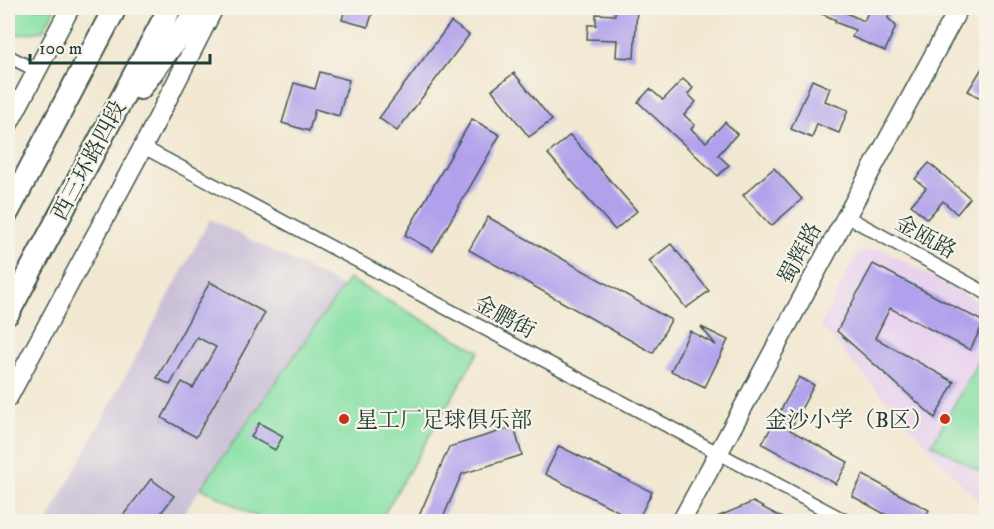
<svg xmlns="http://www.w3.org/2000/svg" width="994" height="529" font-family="'IM FELL DW Pica','Noto Serif SC',serif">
	<rect width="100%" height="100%" fill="#f7f3e8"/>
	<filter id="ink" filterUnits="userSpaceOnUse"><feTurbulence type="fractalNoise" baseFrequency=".0167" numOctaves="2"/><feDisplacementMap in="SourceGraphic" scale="12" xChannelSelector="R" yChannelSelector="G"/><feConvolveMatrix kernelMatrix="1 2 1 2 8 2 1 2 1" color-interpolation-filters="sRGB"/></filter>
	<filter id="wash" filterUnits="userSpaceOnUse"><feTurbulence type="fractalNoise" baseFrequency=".008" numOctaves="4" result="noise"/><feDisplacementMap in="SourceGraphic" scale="24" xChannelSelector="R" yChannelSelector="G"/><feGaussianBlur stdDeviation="1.35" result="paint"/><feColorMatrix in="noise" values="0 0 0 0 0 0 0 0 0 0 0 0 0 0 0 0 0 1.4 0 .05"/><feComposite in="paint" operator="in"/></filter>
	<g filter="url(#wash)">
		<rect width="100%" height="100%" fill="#f2e8d1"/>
		<polygon fill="#e8d2ee" points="879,248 986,306 986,511 820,326 857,253"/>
		<polygon fill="#c9bfd7" points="210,219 343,287 201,488 178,521 47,522"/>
		<g fill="#87e1a6" stroke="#538f6d" stroke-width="1.5">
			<polygon points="8,8 55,8 43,31 17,35 8,30"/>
			<polygon points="349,279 479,351 380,521 265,521 201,488"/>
			<polygon points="986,348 986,475 932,444"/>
		</g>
		<g id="blocks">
			<g fill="#b1a1ec">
				<polygon points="345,8 374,8 368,27 342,20"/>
				<polygon points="615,8 637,8 634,58 616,57 617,40 587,39 588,25 596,25 596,14 615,15"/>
				<polygon points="808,8 835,8 864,21 870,8 892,8 888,18 896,26 885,51 852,37 855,30 835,22 836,20"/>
				<polygon points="451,22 469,35 397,131 379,118"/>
				<polygon points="987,60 987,102 968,91"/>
				<polygon points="320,72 349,80 339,116 315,109 309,131 282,123 294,83 315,89"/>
				<polygon points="514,73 552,120 529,137 492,90"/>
				<polygon points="683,79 693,88 688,94 696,102 684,115 695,125 691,129 706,142 725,122 737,134 718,155 729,165 718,176 638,102 650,89 663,100"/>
				<polygon points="812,80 830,88 825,101 848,110 839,133 817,124 812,138 791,129"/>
				<polygon points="472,119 500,135 433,251 405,235"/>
				<polygon points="570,135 637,211 615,230 548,154"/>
				<polygon points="929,163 970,198 957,214 943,201 927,219 911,205 926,188 915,179"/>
				<polygon points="774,168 802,199 771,226 743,195"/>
				<polygon points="488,217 671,320 653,353 469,250"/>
				<polygon points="671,244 709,291 686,308 649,261"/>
				<polygon points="873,264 984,322 970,350 890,308 875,338 954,382 935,418 837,331"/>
				<polygon points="210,282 265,313 196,437 162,418 182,382 193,388 216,347 197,337 170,385 157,378"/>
				<polygon points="701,327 728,340 705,387 671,371 690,331 716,345"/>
				<polygon points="799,377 814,385 790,430 848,462 836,484 762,444"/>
				<polygon points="259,423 283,436 275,450 251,437"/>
				<polygon points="514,427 522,455 462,474 441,522 430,522 419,516 449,447"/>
				<polygon points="559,446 652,492 637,522 613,522 618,511 545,474"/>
				<polygon points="863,475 929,510 923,522 899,522 852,496"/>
				<polygon points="151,479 174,496 154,522 118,522"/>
				<polygon points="753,502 790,522 751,522 746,519 735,522 705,522"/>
			</g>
		</g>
	</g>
	<g filter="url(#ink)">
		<use href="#blocks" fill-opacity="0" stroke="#3f574c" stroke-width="1.5"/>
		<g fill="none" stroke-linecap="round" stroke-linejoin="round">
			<g stroke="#3f574c" stroke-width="15">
				<g id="street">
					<polyline points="8,56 37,71"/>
					<polyline points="143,147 848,522"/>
					<polyline points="846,216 986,293"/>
				</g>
			</g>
			<g stroke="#3f574c" stroke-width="21">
				<g id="secondary">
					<polyline points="8,125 70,8"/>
					<polyline points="8,398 143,147 214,8"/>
					<polyline points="681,522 959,8"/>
				</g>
			</g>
			<g stroke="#3f574c" stroke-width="26">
				<g id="highway">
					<polyline points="140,88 199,8"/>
					<polyline points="8,211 115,8"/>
					<polyline points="8,313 170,8"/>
				</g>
			</g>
			<use href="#street" stroke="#fff" stroke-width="12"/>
			<use href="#secondary" stroke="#fff" stroke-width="18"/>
			<use href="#highway" stroke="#fff" stroke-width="22"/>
		</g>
	</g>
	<g fill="#c8321e" stroke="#f7f3e8" stroke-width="2">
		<circle cx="344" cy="419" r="6"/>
		<circle cx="945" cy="419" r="6"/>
	</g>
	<g text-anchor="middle" stroke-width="4.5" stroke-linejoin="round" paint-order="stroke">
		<g font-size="22" fill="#1f3d34" stroke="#f7f3e8">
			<text transform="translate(88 160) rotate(-62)" y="8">西三环路四段</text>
			<text transform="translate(926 236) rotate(29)" y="8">金瓯路</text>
			<text transform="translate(799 253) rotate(-62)" y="8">蜀辉路</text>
			<text transform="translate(505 316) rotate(28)" y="8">金鹏街</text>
		</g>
		<g font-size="22" fill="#1f3d34" stroke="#f7f3e8" text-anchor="start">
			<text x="356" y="427">星工厂足球俱乐部</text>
			<text x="933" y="427" text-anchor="end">金沙小学（B区）</text>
		</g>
	</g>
	<rect width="994" height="529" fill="none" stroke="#f7f3e8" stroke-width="30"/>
	<path d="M30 54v9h180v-9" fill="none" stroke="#1f3d34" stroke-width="3"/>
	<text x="39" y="54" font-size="18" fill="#1f3d34" stroke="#f7f3e8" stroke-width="4.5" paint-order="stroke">100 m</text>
</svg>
